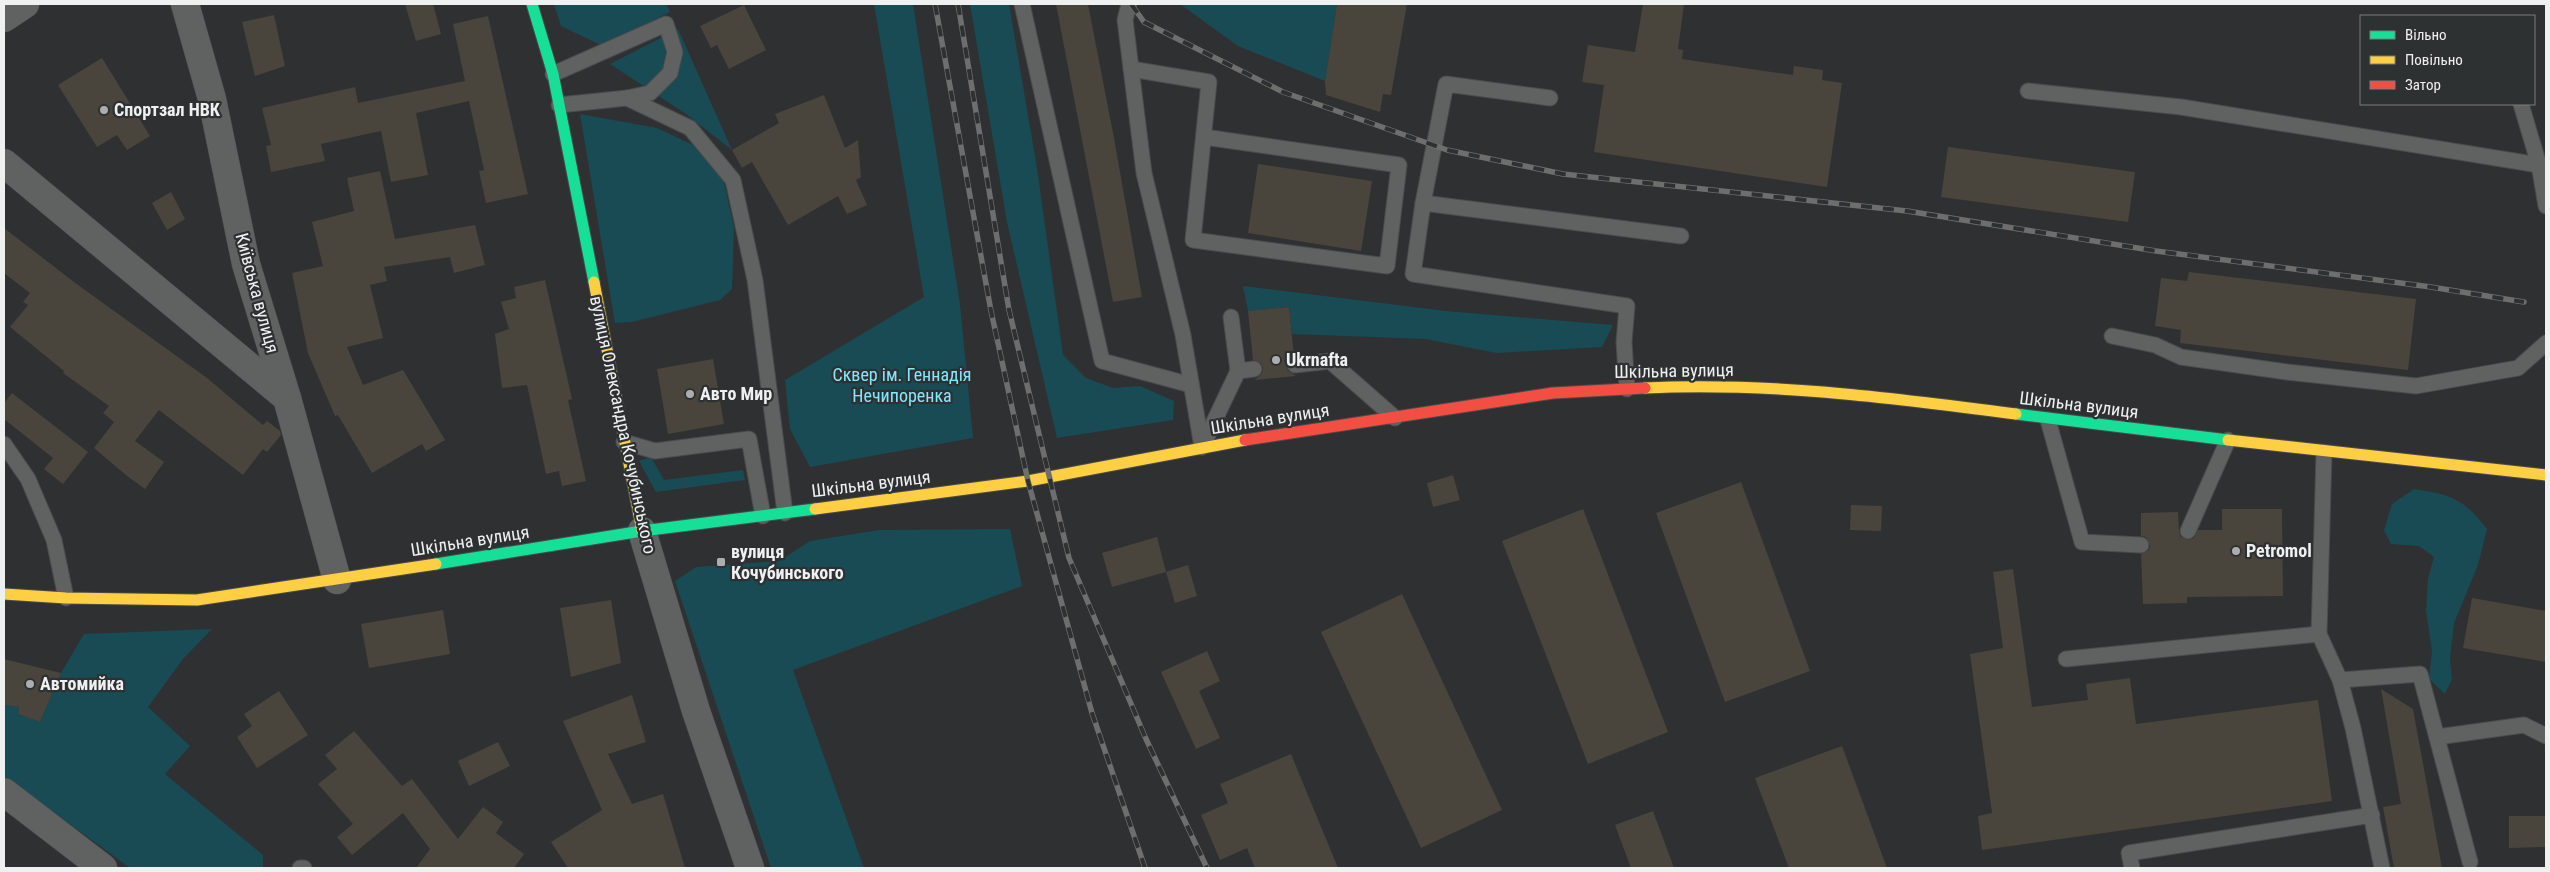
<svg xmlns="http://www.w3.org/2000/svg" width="2550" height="872" font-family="'Roboto Condensed',sans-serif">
	<rect width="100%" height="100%" fill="#2f3031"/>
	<g fill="#194b54">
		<polygon points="554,4 666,4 670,12 603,46 561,26"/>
		<polygon points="874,4 913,4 960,304 973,438 810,467 790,429 785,380 924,297"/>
		<polygon points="970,4 1009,4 1037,168 1063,355 1086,378 1113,388 1140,386 1174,401 1173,420 1057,438 1007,222"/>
		<polygon points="1180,4 1337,4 1325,81 1238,46"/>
		<polygon points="678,29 732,150 686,114 610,64"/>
		<polygon points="580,114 657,128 693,145 724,182 734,228 732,289 720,300 632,322 615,323"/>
		<polygon points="1243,286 1446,311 1613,325 1602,347 1497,353 1425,339 1292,334 1289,307 1248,311"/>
		<polygon points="651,457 664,480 743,470 745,480 656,492 639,461"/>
		<path d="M2414 489C2450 494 2464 499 2487 529L2478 565 2454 623 2450 659 2452 679 2445 694 2429 679 2432 651 2426 611 2428 579 2434 557 2419 546 2391 544 2384 530 2392 504Z"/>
		<polygon points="1010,529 1022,586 793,670 864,868 771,868 675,581 696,567 779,561 810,541 879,530"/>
		<polygon points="212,629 183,659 148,707 190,746 165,774 263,855 263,868 130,868 4,776 4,694 4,705 19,707 18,714 40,722 61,673 84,634"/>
	</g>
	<g fill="#49453d">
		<polygon points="405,4 433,4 441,34 416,41"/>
		<polygon points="1056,4 1088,4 1114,138 1142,297 1113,302"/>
		<polygon points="1337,4 1407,4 1391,95 1383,94 1380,112 1326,95 1325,81"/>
		<polygon points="1643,4 1684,4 1678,49 1683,50 1682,59 1793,75 1794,66 1823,70 1822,80 1842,83 1827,187 1594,152 1604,85 1582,82 1588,45 1635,52"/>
		<polygon points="744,5 766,50 729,69 717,45 711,48 700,26"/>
		<polygon points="274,15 285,66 255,76 242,22"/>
		<polygon points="488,16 528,194 486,203 479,171 484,170 469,101 416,113 428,175 391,182 381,131 321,144 325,161 271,172 266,146 271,145 262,108 355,87 358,103 465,81 453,24"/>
		<polygon points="102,58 150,136 127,150 117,135 97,147 58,85"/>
		<polygon points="824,95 845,148 858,140 861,177 856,180 867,205 847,214 838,196 788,225 752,162 742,168 732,150 779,123 775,114"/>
		<polygon points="1948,147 2135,172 2128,222 1941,197"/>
		<polygon points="1258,164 1372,181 1361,251 1248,233"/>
		<polygon points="380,171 395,239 475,225 485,265 454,273 450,257 384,267 387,281 370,285 383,338 347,347 363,385 403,370 445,440 426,451 422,444 372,473 338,415 335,416 308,353 292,273 323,266 312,222 354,211 347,178"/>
		<polygon points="171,192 185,219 167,230 152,203"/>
		<polygon points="4,228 74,282 207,378 263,425 267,421 280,431 281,435 267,452 263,449 243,475 159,410 135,441 164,462 145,489 127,476 94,448 114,422 103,413 109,406 63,373 64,371 10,327 28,305 23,302 30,293 4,273"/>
		<polygon points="2189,272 2416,299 2408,370 2180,343 2181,330 2155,326 2161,278 2187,281"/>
		<polygon points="545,280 572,399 568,400 586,481 562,486 559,471 546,474 527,385 502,388 495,334 509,329 501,302 516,298 514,287"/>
		<polygon points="1289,307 1294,356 1289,358 1286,366 1288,371 1296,376 1255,380 1262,373 1263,368 1261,363 1253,360 1248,311"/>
		<polygon points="713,359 724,424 668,434 657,369"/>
		<polygon points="12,393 88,452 63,484 44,469 53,458 4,419 4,403"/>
		<polygon points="1453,475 1460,500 1433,507 1427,483"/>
		<polygon points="1741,482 1810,671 1725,702 1656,513"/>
		<polygon points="1851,505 1882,506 1881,531 1850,530"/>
		<polygon points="1583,509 1668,732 1588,764 1502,541"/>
		<polygon points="2222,509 2282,509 2283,596 2187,597 2187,603 2143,604 2141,554 2149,550 2150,545 2146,537 2141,536 2141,513 2178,512 2179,532 2181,537 2189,540 2194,538 2198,530 2222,530"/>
		<polygon points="1157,537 1166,572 1112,587 1102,553"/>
		<polygon points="1188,565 1197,596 1175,603 1166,572"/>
		<polygon points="2013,569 2032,707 2088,700 2086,684 2130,678 2136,724 2318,700 2332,801 1982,850 1978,816 1992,813 1970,654 2003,648 1993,572"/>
		<polygon points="1402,594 1502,810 1421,848 1321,632"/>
		<polygon points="2472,598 2546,611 2546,662 2463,648"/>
		<polygon points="611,600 621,663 571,677 560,608"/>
		<polygon points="443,610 450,654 369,668 361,624"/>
		<polygon points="1207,651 1220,681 1199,691 1220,738 1196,749 1161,672"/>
		<polygon points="4,659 61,673 40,722 18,714 19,707 4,705"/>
		<polygon points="2381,689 2413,709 2442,868 2394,868 2383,807 2401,804"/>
		<polygon points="279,691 308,735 257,768 237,737 252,726 244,714"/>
		<polygon points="632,695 646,742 608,754 632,804 663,794 685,868 568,868 551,842 602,810 563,721"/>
		<polygon points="354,731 402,786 412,779 458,839 483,807 503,822 496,833 524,854 514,868 416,868 430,849 403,813 352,855 337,837 353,824 318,784 337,769 325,755"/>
		<polygon points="498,742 510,766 469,786 458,761"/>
		<polygon points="1842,746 1887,868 1789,868 1755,778"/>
		<polygon points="1291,754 1338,868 1255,868 1247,848 1220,860 1201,815 1228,803 1220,784"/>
		<polygon points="1653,811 1674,868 1631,868 1615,825"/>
		<polygon points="2509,816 2546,816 2546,847 2509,848"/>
	</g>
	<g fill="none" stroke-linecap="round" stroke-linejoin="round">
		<g stroke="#4a4b4c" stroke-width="17">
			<g id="lane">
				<polyline points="1022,4 1102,361 1191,385"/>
				<polyline points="1129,4 1125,20 1144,173 1183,335 1202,447"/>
				<polyline points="1131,69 1209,82 1193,240 1387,266 1399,165 1204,137"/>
				<polyline points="553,74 666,24 675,52 670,73 650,93 627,98"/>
				<polyline points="2028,91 2181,107 2539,165"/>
				<polyline points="1550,98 1446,84 1423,203 1413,274 1627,306 1624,342 1627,389"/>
				<polyline points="2521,104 2539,165 2546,206"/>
				<polyline points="559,105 627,98 690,128 733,180 755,280 785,513"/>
				<polyline points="1423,203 1681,236"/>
				<polyline points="1231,317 1238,371"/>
				<polyline points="2112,336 2155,345 2181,357 2287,372 2416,386 2518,368 2546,343"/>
				<polyline points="1295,365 1330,361 1395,418"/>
				<polyline points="2048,420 2082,542 2141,545"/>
				<polyline points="624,442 655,451 749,439 763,516"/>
				<polyline points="4,444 28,479 54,540 66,598"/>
				<polyline points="1202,447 1238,371 1254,369"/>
				<polyline points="2324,452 2319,634 2340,680 2353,728 2382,868"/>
				<polyline points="2188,531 2228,440"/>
				<polyline points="2066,659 2319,634"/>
				<polyline points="2340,680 2420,674 2470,862"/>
				<polyline points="2437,737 2524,725 2546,736"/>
				<polyline points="300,868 304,868"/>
				<polyline points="2132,868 2129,853 2372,815"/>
			</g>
		</g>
		<g stroke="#4a4b4c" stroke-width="29">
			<g id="street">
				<polyline points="185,4 212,99 246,264 287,398 337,580"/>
				<polyline points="4,18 25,4"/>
				<polyline points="4,163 287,398"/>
				<polyline points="642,531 696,711 750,868"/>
				<polyline points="4,792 103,868"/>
			</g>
		</g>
		<g stroke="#4a4b4c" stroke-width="13">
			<g id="fast">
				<polyline points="532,4 553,74 594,282"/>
				<polyline points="2016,414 2228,440"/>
				<polyline points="436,564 642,531 815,509"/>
			</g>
		</g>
		<g stroke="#4a4b4c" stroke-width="13">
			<g id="slow">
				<polyline points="594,282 642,531"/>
				<path d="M1645 388C1771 382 1891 398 2016 414"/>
				<polyline points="2228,440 2546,475"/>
				<polyline points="815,509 1028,481 1245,440"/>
				<polyline points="4,594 66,598 197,600 436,564"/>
			</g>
		</g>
		<g stroke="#4a4b4c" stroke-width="13">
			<polyline id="jam" points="1245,440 1553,393 1645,388"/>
		</g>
		<use href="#lane" stroke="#606161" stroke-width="15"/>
		<use href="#street" stroke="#606161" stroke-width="28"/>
		<use href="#fast" stroke="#16e098" stroke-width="11"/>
		<use href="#slow" stroke="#ffcf43" stroke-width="11"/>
		<use href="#jam" stroke="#f24e42" stroke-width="11"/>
		<g stroke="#6e6e6e" stroke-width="5.5">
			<g id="rail">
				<polyline points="935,4 991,311 1028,481 1092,713 1145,868"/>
				<polyline points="958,4 1009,310 1069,558 1146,739 1207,868"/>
				<polyline points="1131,4 1144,22 1283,92 1447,150 1563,174 1907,211 2156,251 2431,287 2524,302"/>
			</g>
		</g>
		<use href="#rail" stroke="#2e3132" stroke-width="4" stroke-dasharray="11" stroke-linecap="butt"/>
	</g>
	<g fill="#acadae" stroke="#2e3132" stroke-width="2">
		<circle cx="104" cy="110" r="5"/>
		<circle cx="1276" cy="360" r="5"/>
		<circle cx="690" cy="394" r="5"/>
		<circle cx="2236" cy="551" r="5"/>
		<rect x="716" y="557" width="10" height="10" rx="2.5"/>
		<circle cx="30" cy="684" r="5"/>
	</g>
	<g text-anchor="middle" stroke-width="4.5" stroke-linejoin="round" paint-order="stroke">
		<g font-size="18" font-weight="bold" fill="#eff1f1" stroke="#2e3132" text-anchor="start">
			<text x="114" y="116">Спортзал НВК</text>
			<text x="1286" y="366">Ukrnafta</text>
			<text x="700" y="400">Авто Мир</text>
			<text x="2246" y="557">Petromol</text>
			<text x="731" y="558">вулиця<tspan x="731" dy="21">Кочубинського</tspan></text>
			<text x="40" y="690">Автомийка</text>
		</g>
		<g font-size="18" fill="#eff1f1" stroke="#2e3132">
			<text transform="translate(257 293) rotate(75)" y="6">Київська вулиця</text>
			<text transform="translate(1674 371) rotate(-1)" y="6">Шкільна вулиця</text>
			<text transform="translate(2079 405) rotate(7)" y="6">Шкільна вулиця</text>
			<text transform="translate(1270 419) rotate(-9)" y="6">Шкільна вулиця</text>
			<text transform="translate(623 425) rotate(78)" y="6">вулиця Олександра Кочубинського</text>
			<text transform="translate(871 484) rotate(-7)" y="6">Шкільна вулиця</text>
			<text transform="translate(470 541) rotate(-9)" y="6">Шкільна вулиця</text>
		</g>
		<g font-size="18" fill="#83e8fe" stroke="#2e3132">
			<text x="902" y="381">Сквер ім. Геннадія<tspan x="902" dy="21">Нечипоренка</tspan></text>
		</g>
	</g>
	<rect width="2550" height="872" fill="none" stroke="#eff1f1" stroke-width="10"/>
	<rect x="2360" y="15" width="175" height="90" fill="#2e3132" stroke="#7b7e7e"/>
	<rect x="2370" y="31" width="25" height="8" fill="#16e098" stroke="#7b7e7e"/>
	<text x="2405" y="40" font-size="15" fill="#eff1f1">Вільно</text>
	<rect x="2370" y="56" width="25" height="8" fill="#ffcf43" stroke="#7b7e7e"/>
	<text x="2405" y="65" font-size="15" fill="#eff1f1">Повільно</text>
	<rect x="2370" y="81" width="25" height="8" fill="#f24e42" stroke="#7b7e7e"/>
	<text x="2405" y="90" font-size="15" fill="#eff1f1">Затор</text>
</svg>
